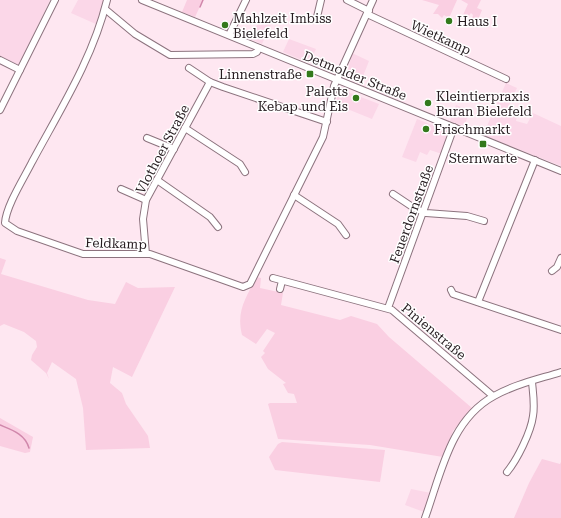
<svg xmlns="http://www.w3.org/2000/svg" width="561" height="518" font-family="'Roboto Serif',serif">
	<rect width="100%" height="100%" fill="#fee7f1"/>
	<g fill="#fbd7e8">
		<polygon points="0,0 50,0 19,65 0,56"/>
		<polygon points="78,0 105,0 98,25 71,13"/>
		<polygon points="262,15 273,20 262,44 250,39"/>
		<polygon points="289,39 316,49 309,63 283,52"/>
		<polygon points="352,53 369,61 360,84 350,79 347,75"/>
		<polygon points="506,83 517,88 506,111 517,116 516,121 527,124 533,113 561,126 561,166 483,135"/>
		<polygon points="340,89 379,104 372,119 335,104"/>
		<polygon points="456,105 470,111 464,126 450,121"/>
		<polygon points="417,119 450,132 442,154 430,150 427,155 420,152 416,162 402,157"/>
		<polygon points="411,489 431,493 424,512 405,505"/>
	</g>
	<g fill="#facfe2">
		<polygon points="187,0 203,0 195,17 182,12"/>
		<polygon points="422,0 457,0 449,18 444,15 442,18 438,14 433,14 439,5"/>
		<polygon points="461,0 481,0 477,8 482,10 477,22 472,19 473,15 471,13 468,17 463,15 468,4"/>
		<polygon points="0,258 6,260 1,274 88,300 115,304 126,282 138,288 175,287 132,377 113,367 110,383 122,393 126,404 148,436 150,448 86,450 83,408 76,379 52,362 47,373 49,379 46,373 31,360 32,355 37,347 36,341 24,332 4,324 0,326"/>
		<path d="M256 277 261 278 260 288 283 293 281 305 340 320 351 316 377 324 389 337 472 408 453 431 443 457 370 445 278 439 268 404 270 403H297L294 394 288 393 283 384 286 383 268 369 261 357 265 353 263 351 275 333 267 329 256 344 242 335C236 310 246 299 256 277Z"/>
		<polygon points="0,418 33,437 30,452 25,453 0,446"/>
		<polygon points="282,442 385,450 380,482 275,470 269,457 278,444"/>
		<polygon points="542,459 560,464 561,462 561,518 514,518 529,483"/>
	</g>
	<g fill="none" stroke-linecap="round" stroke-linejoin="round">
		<g stroke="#d087ab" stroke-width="1.5">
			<polyline points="200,7 203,0"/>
			<path d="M0 425C12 430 25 434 29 448"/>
		</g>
		<g stroke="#8c737e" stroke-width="8">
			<g id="minor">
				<path d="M107 0C93 58 60 110 32 162 24 178 6 206 5 223L17 231 83 254H150L243 287 250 284 323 137 334 86 373 0"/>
				<polyline points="142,0 561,171"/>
				<polyline points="347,0 369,11"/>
				<polyline points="105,9 135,34 170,55 253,54 257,52 259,48"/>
				<polyline points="367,14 506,79"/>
				<polyline points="317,17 321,0"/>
				<polyline points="229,35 246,0"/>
				<polyline points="0,60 20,70"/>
				<polyline points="189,68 210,82 223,87 327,122"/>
				<polyline points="0,110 55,0"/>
				<polyline points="185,128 240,164 245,172"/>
				<polyline points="147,138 174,149"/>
				<polyline points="157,180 210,217 218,227"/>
				<polyline points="121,189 146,200"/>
				<polyline points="393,194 414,208 426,213 467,216 484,221"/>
				<polyline points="294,195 338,224 346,235"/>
				<polyline points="146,254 143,219 146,200 210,82"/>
				<polyline points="552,271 557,267 561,258"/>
				<polyline points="273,278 392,310 493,396"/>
				<polyline points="280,289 282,281"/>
				<polyline points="451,290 453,294 561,330"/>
				<polyline points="478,302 535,160"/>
				<polyline points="388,308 454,127"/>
				<path d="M507 472C517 460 531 432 533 416 535 405 533 393 532 382"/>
				<path d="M425 518C441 474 450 420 494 396 515 384 539 379 561 372"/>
			</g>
		</g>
		<use href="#minor" stroke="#fff" stroke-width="6"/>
	</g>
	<g fill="#33791b" stroke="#fff" stroke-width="1.5">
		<circle cx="449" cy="21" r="4"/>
		<circle cx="225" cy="25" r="4"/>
		<rect x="306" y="70" width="8" height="8" rx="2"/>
		<circle cx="356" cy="98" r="4"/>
		<circle cx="428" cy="103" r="4"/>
		<circle cx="426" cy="129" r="4"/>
		<rect x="479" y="140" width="8" height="8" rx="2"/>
	</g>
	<g text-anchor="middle" stroke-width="3" stroke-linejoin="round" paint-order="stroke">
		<g font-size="13" fill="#261c20" stroke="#fff" text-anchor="start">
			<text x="233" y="23">Mahlzeit Imbiss<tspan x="233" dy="15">Bielefeld</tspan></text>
			<text x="457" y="26">Haus I</text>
			<text x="302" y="79" text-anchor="end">Linnenstraße</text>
			<text x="348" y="96" text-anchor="end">Paletts<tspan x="348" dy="15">Kebap und Eis</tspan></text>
			<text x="436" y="101">Kleintierpraxis<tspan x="436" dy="15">Buran Bielefeld</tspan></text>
			<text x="434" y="134">Frischmarkt</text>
			<text x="483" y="163" text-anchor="middle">Sternwarte</text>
		</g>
		<g font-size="13" fill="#261c20" stroke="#fff">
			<text transform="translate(441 37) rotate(25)" y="5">Wietkamp</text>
			<text transform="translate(355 75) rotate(22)" y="5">Detmolder Straße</text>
			<text transform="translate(162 149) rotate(-62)" y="5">Vlothoer Straße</text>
			<text transform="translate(411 214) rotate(-70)" y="5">Feuerdornstraße</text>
			<text transform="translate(116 243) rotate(2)" y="5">Feldkamp</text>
			<text transform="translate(434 331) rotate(40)" y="5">Pinienstraße</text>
		</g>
	</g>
</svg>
